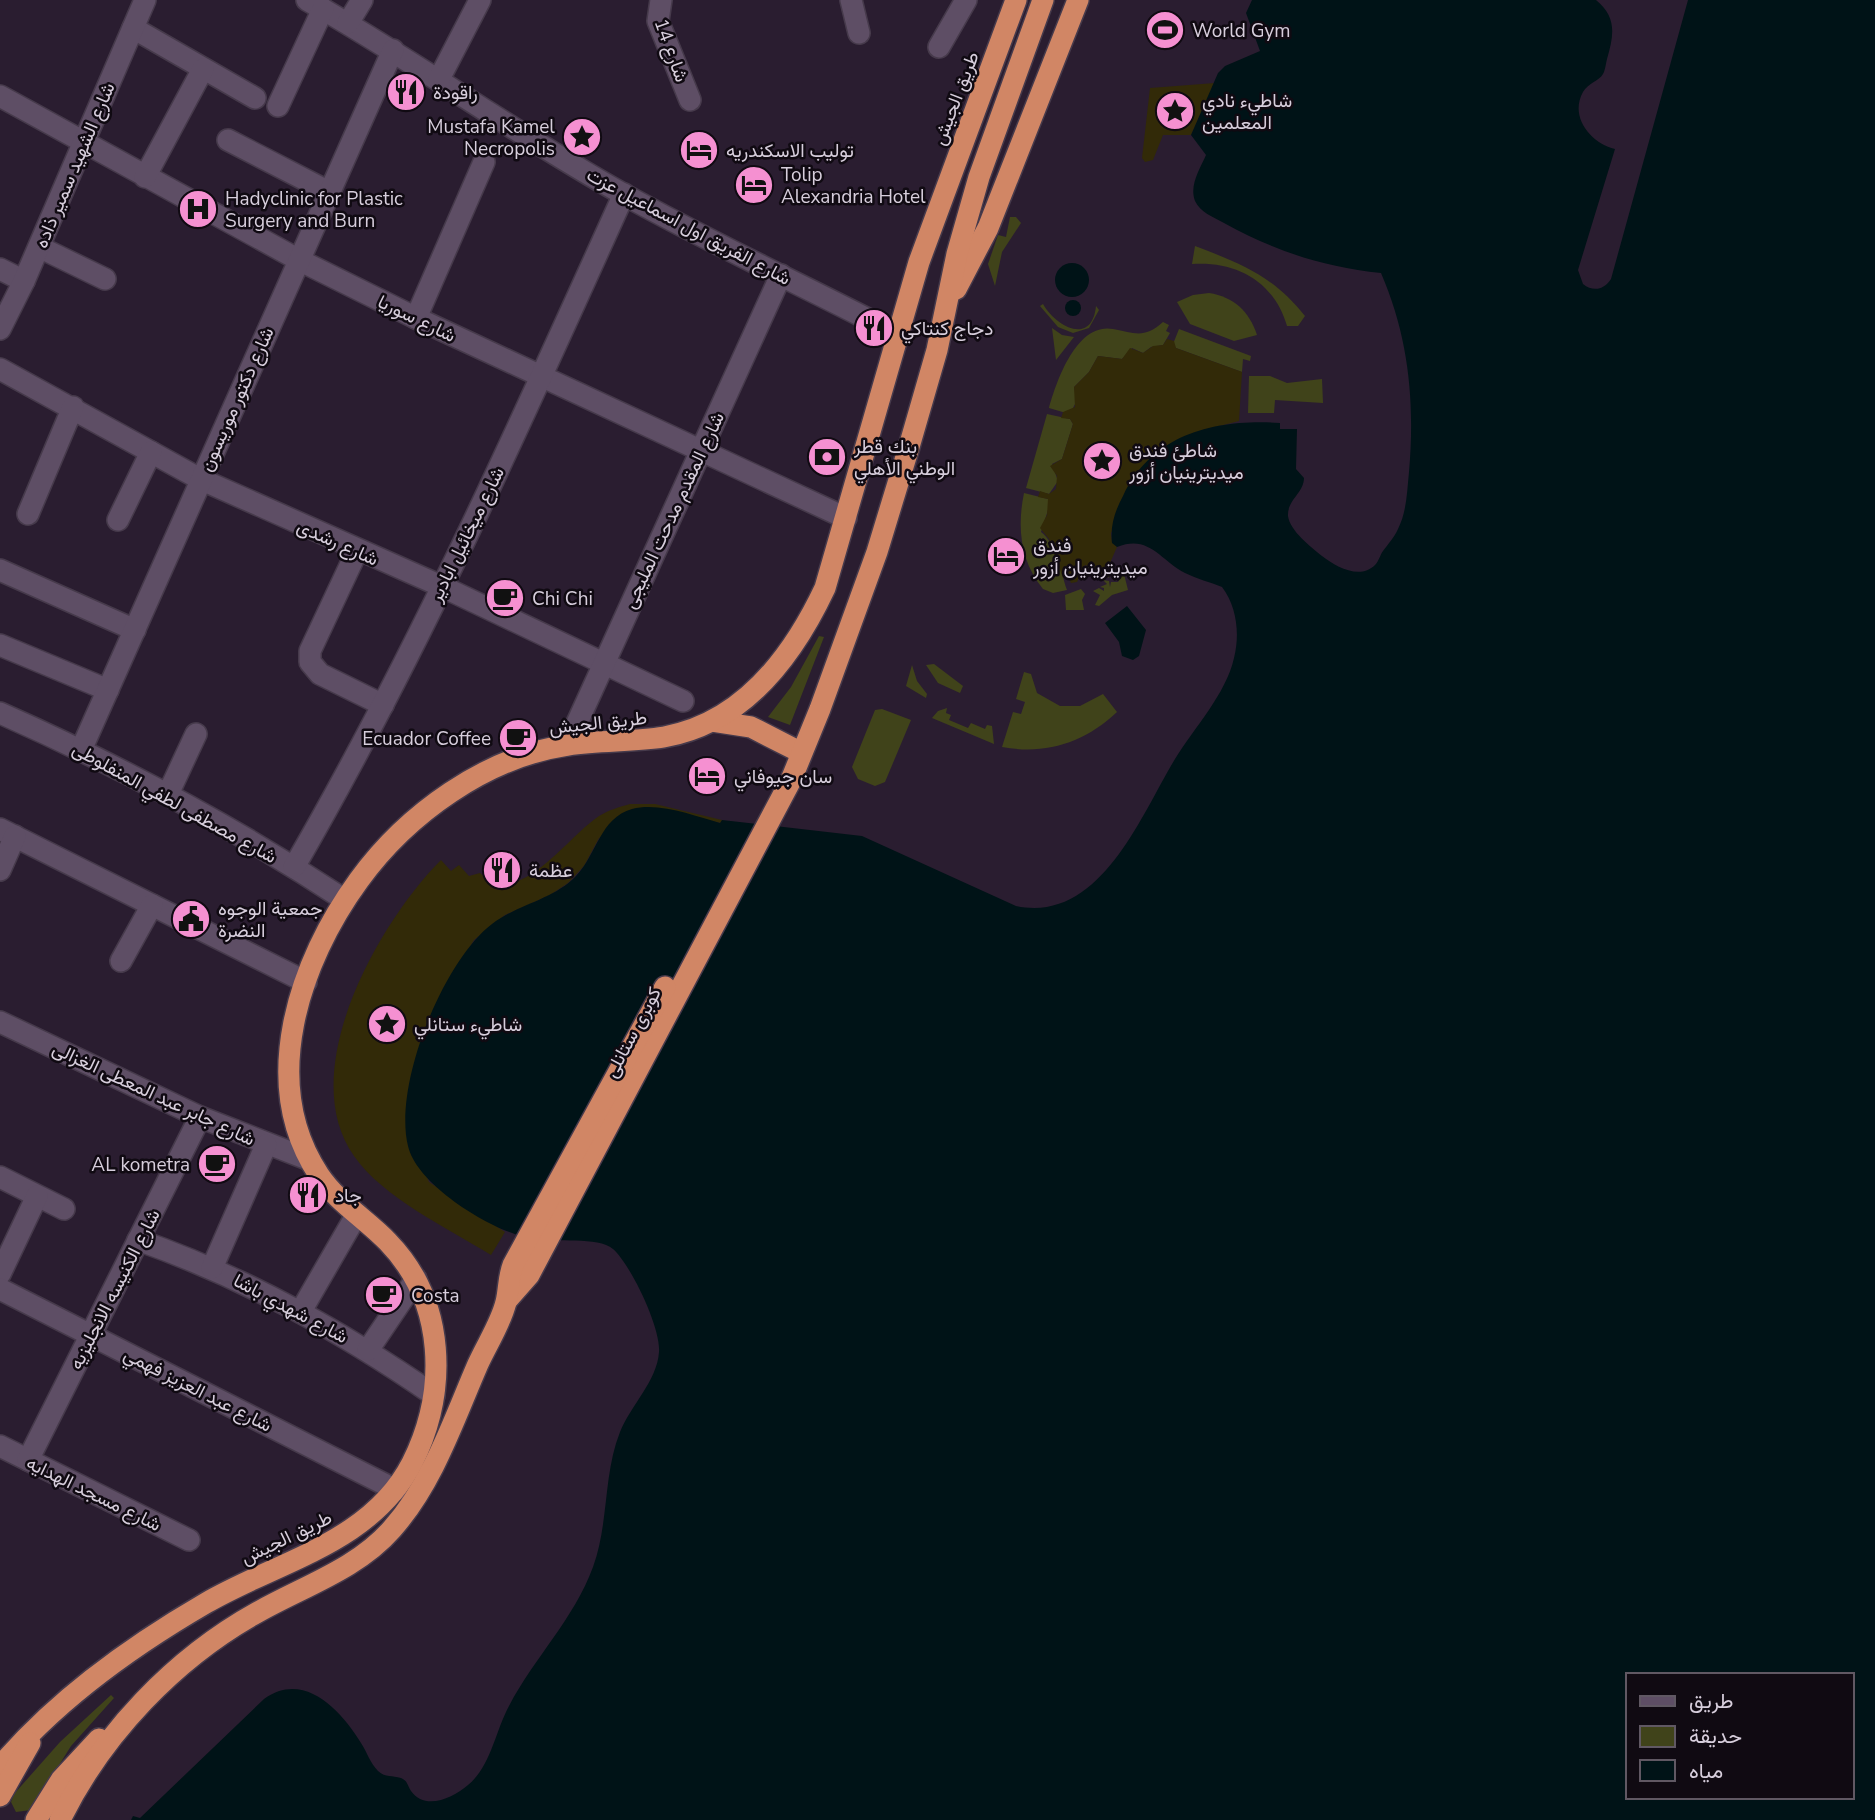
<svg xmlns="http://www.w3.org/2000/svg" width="1875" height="1820" font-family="'Nunito Sans',Vazirmatn,sans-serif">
	<rect width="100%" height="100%" fill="#2a1d30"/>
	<g fill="#40431a">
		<polygon points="1010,217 1016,217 1021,223 1002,252 995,286 988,264 998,235 1006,237"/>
		<path d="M1195 246C1242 264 1273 276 1305 316L1298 326H1287C1274 281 1236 261 1192 264Z"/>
		<path d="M1209 293C1234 297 1249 311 1257 335L1234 341 1190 324 1177 302 1193 295Z"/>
		<path d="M1043 304C1056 327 1092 346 1096 306L1099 310 1089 328 1073 333 1058 327 1040 306Z"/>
		<path d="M1163 322 1169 325 1166 331 1170 333 1163 345 1151 347 1143 353 1132 348 1122 359 1098 356 1089 372 1074 387 1077 400 1072 410 1066 413 1049 408C1056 383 1076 322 1113 329 1135 333 1144 339 1163 322Z"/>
		<polygon points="1052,328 1062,335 1074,337 1056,360"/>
		<polygon points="1179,329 1251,356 1250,361 1243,359 1242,372 1176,348 1173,344"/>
		<polygon points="1249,376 1270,376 1287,383 1322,379 1323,403 1275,400 1274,413 1248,413"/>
		<polygon points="1047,414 1070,419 1073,424 1062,459 1052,464 1058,481 1049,494 1026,488"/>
		<path d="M1024 493 1048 499V510L1041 532C1056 543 1061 573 1067 590L1053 593 1043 589C1020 561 1017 527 1024 493Z"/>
		<polygon points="1008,536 1011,537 1019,569 1001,560"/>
		<polygon points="1086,565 1106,572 1124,574 1128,590 1112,595 1099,606 1095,605 1100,595 1093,591 1099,588 1104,591 1104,588 1100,587 1107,584 1103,580 1109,581 1110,587 1111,582 1118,582 1121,577 1114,579 1112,574 1108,578 1107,573 1105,578 1101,573 1100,577 1097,570 1093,573"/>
		<polygon points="1081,589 1085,594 1082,600 1084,610 1066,610 1065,595"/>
		<polygon points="819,636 824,637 790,725 768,717 791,687"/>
		<polygon points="934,664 963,686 960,693 938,683 926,665"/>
		<polygon points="912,665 917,681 927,694 926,698 906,686"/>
		<path d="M1024 672 1031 674 1037 693 1060 706H1080L1103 694 1117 712C1084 743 1046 755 1002 747L1013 712 1021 714 1025 702 1016 699Z"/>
		<polygon points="947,708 946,713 951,715 949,720 968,728 971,723 985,729 987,725 992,726 994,744 932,718 938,711"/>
		<polygon points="882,709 911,720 885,782 875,786 858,779 852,767 875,710"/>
		<polygon points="111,1695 114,1698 71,1746 31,1810 16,1812 11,1802 14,1794 60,1742"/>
	</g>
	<g fill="#322a08">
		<polygon points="1215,83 1191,135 1163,135 1153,160 1145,162 1142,158 1150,88"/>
		<polygon points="1167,339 1174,341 1176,348 1242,372 1239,421 1204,430 1159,449 1111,533 1112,542 1117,547 1106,572 1085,565 1077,582 1071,583 1068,576 1063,578 1049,539 1040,528 1047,515 1048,499 1038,497 1040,491 1049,494 1056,489 1057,476 1050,466 1062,459 1073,424 1070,419 1061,418 1063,412 1075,407 1074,387 1089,372 1098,356 1122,359 1130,348 1143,353 1153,346 1163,345"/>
		<path d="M630 804H655L722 820 721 823 645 808 599 838 584 866 568 883 550 895 505 915 474 940 442 994 424 1036 411 1081 406 1127 429 1182 505 1232 491 1255C449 1229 382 1197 354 1156 294 1071 379 922 441 860L451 871 459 865 469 876 480 873 492 883C530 894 570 835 599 816 609 810 619 807 630 804Z"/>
	</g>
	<g fill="#001317" fill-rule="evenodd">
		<path d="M1252 0H1596C1617 17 1614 35 1607 59 1606 63 1605 71 1603 74 1599 81 1588 83 1583 92 1569 117 1591 143 1615 149L1578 270 1583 284C1593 292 1604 290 1611 279L1688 0H1875V1820H131L133 1816 140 1818 264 1699C304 1670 341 1710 361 1743 367 1752 370 1763 378 1771 386 1778 392 1775 401 1778 408 1781 407 1785 411 1791 425 1811 453 1798 468 1785 491 1766 495 1732 509 1706 534 1658 574 1619 593 1567 609 1523 603 1475 620 1432 631 1405 657 1381 659 1352 661 1328 631 1265 613 1249 598 1236 555 1243 533 1239 495 1233 417 1186 408 1146 393 1085 443 961 492 924 518 904 553 900 576 876 597 854 600 818 632 809 660 802 694 816 720 823L722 820 862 836 1016 906C1100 924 1141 815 1175 759 1194 728 1226 694 1234 658 1240 634 1237 607 1222 587 1210 582 1197 579 1185 573 1160 560 1149 534 1117 547L1112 543C1110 525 1115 511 1123 496 1153 433 1216 419 1280 423V429H1297L1296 469 1304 478C1304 493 1287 500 1288 516 1290 531 1311 547 1322 556 1336 567 1360 580 1375 565 1379 561 1380 555 1383 551 1388 544 1394 538 1398 529 1407 511 1407 491 1409 472 1415 402 1409 338 1381 273 1323 267 1275 251 1224 223 1213 217 1200 212 1195 201 1189 185 1200 169 1206 155L1191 135 1218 73 1225 66 1260 51 1246 13ZM1628 1675H1852V1797H1628Z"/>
		<circle cx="1072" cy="280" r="17"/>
		<circle cx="1073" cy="308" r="8"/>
		<polygon points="1127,606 1146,630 1139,656 1133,660 1122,656 1119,642 1105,623"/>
	</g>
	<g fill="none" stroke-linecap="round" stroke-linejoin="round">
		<g stroke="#463a4b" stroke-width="24">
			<g id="minor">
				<path d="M307 0C415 61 515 134 623 194 713 244 806 287 897 334"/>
				<polyline points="661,0 658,21 690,100"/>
				<polyline points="851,0 859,33"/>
				<polyline points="348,23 362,0"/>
				<polyline points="133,28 255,98"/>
				<polyline points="939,47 966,0"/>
				<polyline points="439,79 480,0"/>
				<polyline points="0,96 299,260 416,318 846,518"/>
				<polyline points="278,106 323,9"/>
				<polyline points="228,140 329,192"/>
				<polyline points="145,177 203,69"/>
				<polyline points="39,247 105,279"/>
				<polyline points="0,269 24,281"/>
				<polyline points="416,318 484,162"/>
				<polyline points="0,329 24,281 145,0"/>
				<polyline points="0,369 200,479 441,586 683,701"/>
				<polyline points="28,514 73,407"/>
				<polyline points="118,520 151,452"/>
				<polyline points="357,551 310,651 310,662 320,674 383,705"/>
				<polyline points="0,570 135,630"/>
				<polyline points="0,645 108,690"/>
				<path d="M0 713C120 766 235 828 345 900"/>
				<polyline points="567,745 781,275"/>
				<polyline points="81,750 393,50"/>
				<polyline points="168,794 196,734"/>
				<polyline points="0,829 306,982"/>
				<path d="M294 867C419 651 521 422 624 194"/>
				<polyline points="0,870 15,836"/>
				<polyline points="121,961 152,905"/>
				<polyline points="0,1022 200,1117 310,1160"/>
				<polyline points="0,1177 64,1209"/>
				<path d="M138 1240C246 1278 341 1331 434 1395"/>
				<polyline points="212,1268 266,1145"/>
				<polyline points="0,1274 37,1196"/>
				<polyline points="0,1289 396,1490"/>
				<polyline points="301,1311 357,1214"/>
				<polyline points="368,1350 416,1279"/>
				<polyline points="0,1446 189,1540"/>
				<polyline points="28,1460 200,1117"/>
			</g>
		</g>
		<g stroke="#463a4b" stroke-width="24">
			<g id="highway">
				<polyline points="956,289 988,228 1078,0"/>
				<polyline points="712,721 751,727 800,752"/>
				<polyline points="507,1300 529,1275 791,780 820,709 877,552 909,447 937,350 957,254 979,177 1043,0"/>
				<path d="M0 1767C55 1701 132 1646 206 1603 278 1561 371 1543 412 1463 448 1391 446 1302 388 1242 366 1219 337 1202 319 1175 258 1083 299 962 359 880 407 814 486 757 568 745 600 740 632 742 664 737 743 723 793 656 825 588L919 262 1016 0"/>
				<polyline points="0,1796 30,1743"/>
				<polyline points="36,1820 61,1780 99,1739"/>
				<path d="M60 1820C102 1734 175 1658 258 1612 304 1586 357 1569 392 1529 433 1483 454 1419 478 1364 487 1344 501 1323 506 1302 509 1290 508 1278 513 1265L665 987"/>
			</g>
		</g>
		<use href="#minor" stroke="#5e4e65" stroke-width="21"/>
		<use href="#highway" stroke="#d18665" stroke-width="21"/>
	</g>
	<defs>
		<g id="stadium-disc" transform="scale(2.0125)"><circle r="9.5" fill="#f590d1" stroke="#100a12"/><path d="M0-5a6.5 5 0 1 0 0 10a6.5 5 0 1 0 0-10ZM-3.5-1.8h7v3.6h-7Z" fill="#111"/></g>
		<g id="restaurant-disc" transform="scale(2.0125)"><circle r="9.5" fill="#f590d1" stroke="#100a12"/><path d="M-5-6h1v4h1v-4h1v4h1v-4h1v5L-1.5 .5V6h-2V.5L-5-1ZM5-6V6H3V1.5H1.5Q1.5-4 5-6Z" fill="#111"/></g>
		<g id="sight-disc" transform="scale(2.0125)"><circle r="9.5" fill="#f590d1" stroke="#100a12"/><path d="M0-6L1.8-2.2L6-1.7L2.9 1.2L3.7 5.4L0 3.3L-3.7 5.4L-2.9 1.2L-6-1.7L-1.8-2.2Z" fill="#111"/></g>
		<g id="hotel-disc" transform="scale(2.0125)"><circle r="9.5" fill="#f590d1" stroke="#100a12"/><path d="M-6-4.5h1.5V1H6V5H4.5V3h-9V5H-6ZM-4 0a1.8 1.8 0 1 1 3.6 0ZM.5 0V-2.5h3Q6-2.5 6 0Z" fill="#111"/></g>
		<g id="hospital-disc" transform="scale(2.0125)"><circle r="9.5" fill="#f590d1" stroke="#100a12"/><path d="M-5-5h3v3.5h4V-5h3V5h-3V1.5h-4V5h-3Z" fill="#111"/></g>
		<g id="bank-disc" transform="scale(2.0125)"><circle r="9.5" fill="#f590d1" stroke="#100a12"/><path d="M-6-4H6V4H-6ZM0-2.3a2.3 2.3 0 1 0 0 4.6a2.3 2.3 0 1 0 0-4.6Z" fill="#111"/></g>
		<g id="cafe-disc" transform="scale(2.0125)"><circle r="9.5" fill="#f590d1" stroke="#100a12"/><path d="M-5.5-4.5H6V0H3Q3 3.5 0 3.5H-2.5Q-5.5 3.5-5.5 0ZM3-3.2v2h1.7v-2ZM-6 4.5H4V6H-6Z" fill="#111"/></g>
		<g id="civic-disc" transform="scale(2.0125)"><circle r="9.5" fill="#f590d1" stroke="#100a12"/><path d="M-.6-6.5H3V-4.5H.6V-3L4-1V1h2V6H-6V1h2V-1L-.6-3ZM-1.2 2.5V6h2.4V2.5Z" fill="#111"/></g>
	</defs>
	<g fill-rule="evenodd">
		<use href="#stadium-disc" x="1165" y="30"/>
		<use href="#restaurant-disc" x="406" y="92"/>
		<use href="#sight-disc" x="1175" y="111"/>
		<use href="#sight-disc" x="582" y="137"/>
		<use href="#hotel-disc" x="699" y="150"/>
		<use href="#hotel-disc" x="754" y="185"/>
		<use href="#hospital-disc" x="198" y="209"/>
		<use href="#restaurant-disc" x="874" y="328"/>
		<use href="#bank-disc" x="827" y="457"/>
		<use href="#sight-disc" x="1102" y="461"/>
		<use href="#hotel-disc" x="1006" y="556"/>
		<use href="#cafe-disc" x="505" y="598"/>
		<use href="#cafe-disc" x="518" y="738"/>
		<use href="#hotel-disc" x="707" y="776"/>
		<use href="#restaurant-disc" x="502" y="870"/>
		<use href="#civic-disc" x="191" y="919"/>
		<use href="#sight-disc" x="387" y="1024"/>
		<use href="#cafe-disc" x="217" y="1164"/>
		<use href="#restaurant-disc" x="308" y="1195"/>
		<use href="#cafe-disc" x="384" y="1295"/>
	</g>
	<g text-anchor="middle" stroke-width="5" stroke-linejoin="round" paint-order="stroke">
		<g font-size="19" fill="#d7cedc" stroke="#100a12" text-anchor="start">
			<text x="1192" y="37">World Gym</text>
			<text x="433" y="99">راقودة</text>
			<text x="1202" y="107">شاطيء نادي<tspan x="1202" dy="22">المعلمين</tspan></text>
			<text x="555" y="133" text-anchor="end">Mustafa Kamel<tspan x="555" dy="22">Necropolis</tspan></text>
			<text x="726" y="157">توليب الاسكندريه</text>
			<text x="781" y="181">Tolip<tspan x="781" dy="22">Alexandria Hotel</tspan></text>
			<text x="225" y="205">Hadyclinic for Plastic<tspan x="225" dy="22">Surgery and Burn</tspan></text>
			<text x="901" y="335">دجاج كنتاكي</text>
			<text x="854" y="453">بنك قطر<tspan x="854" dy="22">الوطني الأهلي</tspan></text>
			<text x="1129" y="457">شاطئ فندق<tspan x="1129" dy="22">ميديترينيان أزور</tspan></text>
			<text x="1033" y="552">فندق<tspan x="1033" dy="22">ميديترينيان أزور</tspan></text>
			<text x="532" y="605">Chi Chi</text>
			<text x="491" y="745" text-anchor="end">Ecuador Coffee</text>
			<text x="734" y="783">سان جيوفاني</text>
			<text x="529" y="877">عظمة</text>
			<text x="218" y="915">جمعية الوجوه<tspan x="218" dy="22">النضرة</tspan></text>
			<text x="414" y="1031">شاطيء ستانلي</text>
			<text x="190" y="1171" text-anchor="end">AL kometra</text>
			<text x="335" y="1202">جاد</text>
			<text x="411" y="1302">Costa</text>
		</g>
		<g font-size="19" fill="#d7cedc" stroke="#100a12">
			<text transform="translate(672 50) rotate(70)" y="7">شارع 14</text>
			<text transform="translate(955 98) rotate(-69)" y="7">طريق الجيش</text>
			<text transform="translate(74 165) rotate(-67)" y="7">شارع الشهيد سمير ذاده</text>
			<text transform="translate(689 226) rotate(28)" y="7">شارع الفريق اول اسماعيل عزت</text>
			<text transform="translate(417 318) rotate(26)" y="7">شارع سوريا</text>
			<text transform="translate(236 399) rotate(-66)" y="7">شارع دكتور موريسون</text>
			<text transform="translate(673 510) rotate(-65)" y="7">شارع المقدم مدحت المليجى</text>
			<text transform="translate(466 534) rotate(-64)" y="7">شارع ميخائيل ابادير</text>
			<text transform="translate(338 542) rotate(24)" y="7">شارع رشدى</text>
			<text transform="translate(598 722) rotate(-6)" y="7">طريق الجيش</text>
			<text transform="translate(175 802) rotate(29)" y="7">شارع مصطفى لطفي المنفلوطى</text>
			<text transform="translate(632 1032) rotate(-62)" y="7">كوبرى ستانلى</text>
			<text transform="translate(154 1093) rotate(25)" y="7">شارع جابر عبد المعطى الغزالى</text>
			<text transform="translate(114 1289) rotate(-63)" y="7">شارع الكنيسه الانجليزيه</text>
			<text transform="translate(291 1308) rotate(28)" y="7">شارع شهدي باشا</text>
			<text transform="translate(198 1389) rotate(27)" y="7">شارع عبد العزيز فهمي</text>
			<text transform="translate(94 1493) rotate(26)" y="7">شارع مسجد الهدايه</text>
			<text transform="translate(286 1537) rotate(-26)" y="7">طريق الجيش</text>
		</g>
	</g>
	<rect x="1626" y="1673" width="228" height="126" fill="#100a12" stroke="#605863" stroke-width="2"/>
	<rect x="1640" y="1696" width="35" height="10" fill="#5e4e65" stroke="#605863" stroke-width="2"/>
	<text x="1689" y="1708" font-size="21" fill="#d7cedc">طريق</text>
	<rect x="1640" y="1726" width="35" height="21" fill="#40431a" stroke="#605863" stroke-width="2"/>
	<text x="1689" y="1743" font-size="21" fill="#d7cedc">حديقة</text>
	<rect x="1640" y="1760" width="35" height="21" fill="#001317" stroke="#605863" stroke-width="2"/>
	<text x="1689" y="1778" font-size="21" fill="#d7cedc">مياه</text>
</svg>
